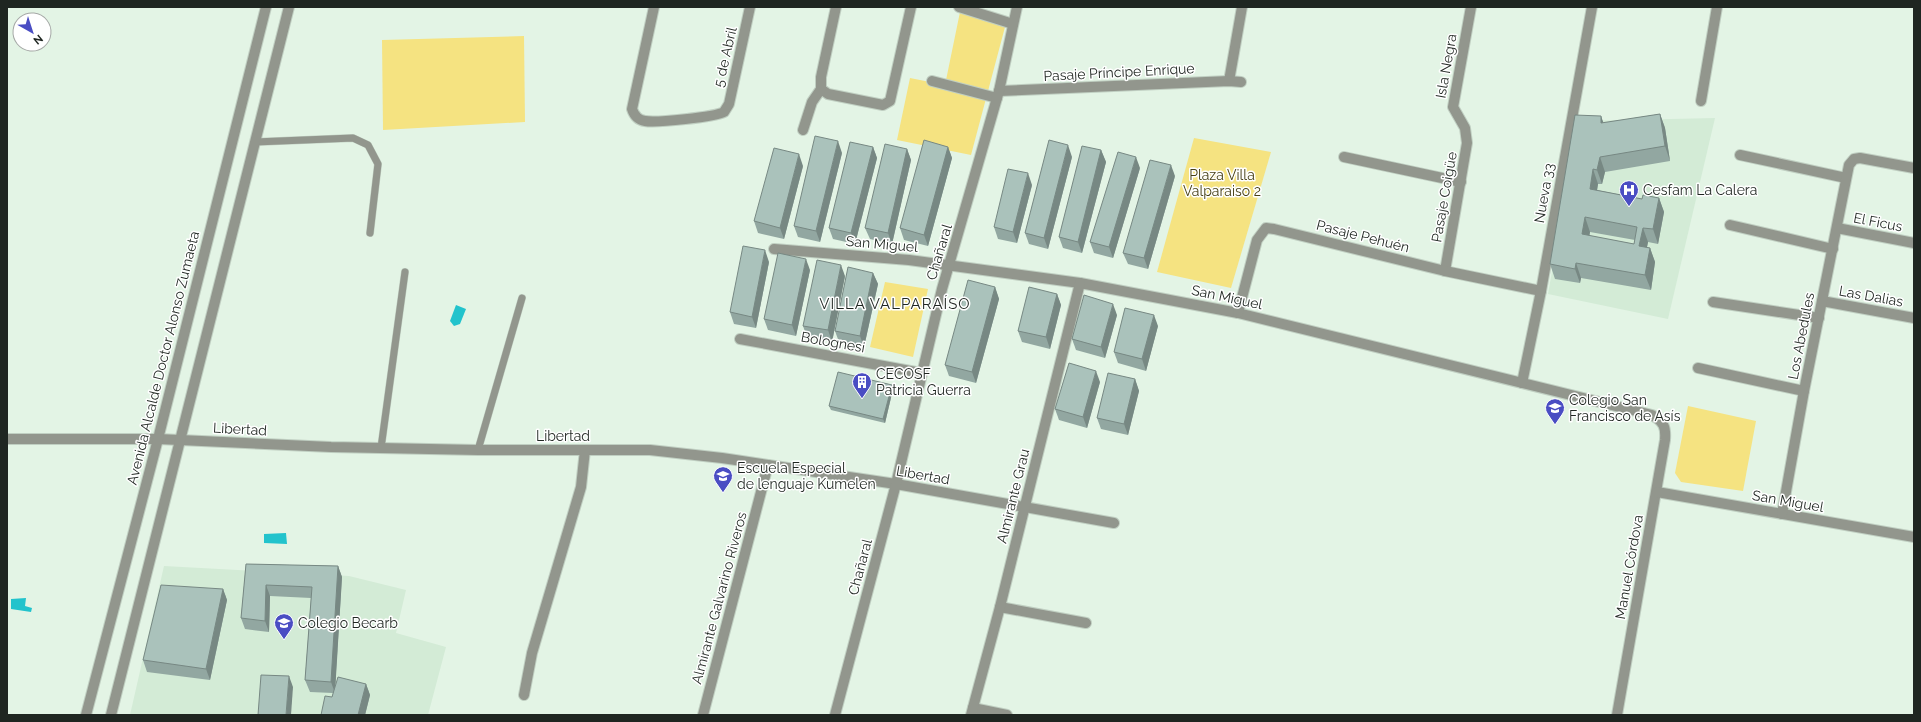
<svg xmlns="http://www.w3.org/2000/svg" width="1921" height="722" font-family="Raleway,sans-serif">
	<rect width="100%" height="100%" fill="#e3f4e5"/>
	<g fill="#d3ebd6">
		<polygon points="1715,118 1668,319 1548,294 1579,121"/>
		<polygon points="164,566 349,576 406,590 396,633 446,647 428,715 130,715"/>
	</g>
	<g fill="#f5e381">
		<polygon points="960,12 1005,27 971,155 897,140 910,78 945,85"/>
		<polygon points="524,36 525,122 383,130 382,40"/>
		<polygon points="1194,138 1271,152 1231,288 1157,272"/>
		<polygon points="885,282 928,289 913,357 870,347"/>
		<polygon points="1688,406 1756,421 1743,491 1681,482 1675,473"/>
	</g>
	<g fill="#22c3cc">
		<polygon points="456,305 466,309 460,324 454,326 450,321"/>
		<polygon points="286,533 287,544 264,543 264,534"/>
		<polygon points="26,598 25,606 32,608 31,612 11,609 11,599"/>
	</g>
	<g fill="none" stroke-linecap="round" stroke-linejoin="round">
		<g stroke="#c0cfc2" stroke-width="8">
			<g id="service">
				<polyline points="255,142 353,138 368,145 378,164 370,233"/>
				<polyline points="381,448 405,272"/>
				<polyline points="478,450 522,298"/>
			</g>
		</g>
		<g stroke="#c0cfc2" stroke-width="12">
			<g id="minor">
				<path d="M654 7 632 109C634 115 638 120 645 121 656 123 715 117 724 112L729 104 750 7"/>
				<polyline points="959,7 1013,24"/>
				<polyline points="932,81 997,98"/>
				<polyline points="1229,81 1242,7"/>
				<polyline points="821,89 828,94 883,105 890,101 911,7"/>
				<polyline points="999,91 1229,81 1241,82"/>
				<polyline points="1701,101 1717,7"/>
				<polyline points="803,130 812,102 821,89 821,77 836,7"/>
				<polyline points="1740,155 1846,178"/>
				<polyline points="1344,157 1461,182"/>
				<polyline points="1730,225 1833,249"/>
				<polyline points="1837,228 1914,243"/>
				<path d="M774 249 909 260 1080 283 1238 313 1652 415C1664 422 1666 427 1665 440L1617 715"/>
				<polyline points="1445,271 1467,143 1465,128 1453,107 1471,7"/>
				<polyline points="1822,301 1914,318"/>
				<polyline points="1713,302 1819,318"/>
				<polyline points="1238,313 1257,240 1266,228 1274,229 1445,271 1541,291"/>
				<polyline points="740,339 921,373"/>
				<polyline points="1698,368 1804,391"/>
				<polyline points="1522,383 1541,291 1592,7"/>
				<polyline points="7,439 158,439 331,447 478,450 650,450 722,458 896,484 1114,523"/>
				<polyline points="1657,492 1914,537"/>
				<polyline points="1782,514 1804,391 1849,165 1854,159 1860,158 1914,168"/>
				<polyline points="1000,607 1086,623"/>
				<polyline points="524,695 532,653 581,487 585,450"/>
				<polyline points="973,708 1007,715"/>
				<polyline points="703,715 768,465"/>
				<polyline points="971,715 1000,607 1080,283"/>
			</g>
		</g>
		<g stroke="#c0cfc2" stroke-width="12">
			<g id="tertiary">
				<polyline points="86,715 158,439 266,7"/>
				<polyline points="111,715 289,7"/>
				<polyline points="835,715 896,484 942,289 999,91 1017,7"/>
			</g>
		</g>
		<use href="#service" stroke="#92968d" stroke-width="7"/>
		<use href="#minor" stroke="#92968d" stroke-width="10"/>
		<use href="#tertiary" stroke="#92968d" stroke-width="10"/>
	</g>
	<g fill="#92a7a1" fill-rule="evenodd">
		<path d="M1660 114 1665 128 1670 161 1605 172 1602 184H1598L1597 190 1642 199 1659 198 1664 212 1658 244 1648 242 1647 247 1650 248 1655 262 1651 290 1581 278 1580 283 1555 279 1550 264 1601 116 1603 123ZM1590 232 1635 240 1634 244 1589 236Z"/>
		<polygon points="873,147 877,158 855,244 833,239 829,228"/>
		<polygon points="948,147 952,158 928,246 904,240 900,228"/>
		<polygon points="907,149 911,160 892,244 870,239 865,228"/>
		<polygon points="1101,150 1106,162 1082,253 1063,248 1059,237"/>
		<polygon points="842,153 820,242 798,237 794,226"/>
		<polygon points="1072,157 1048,249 1029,244 1025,233"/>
		<polygon points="803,166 784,239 758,233 754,221"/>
		<polygon points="1140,168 1113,258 1094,253 1090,242"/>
		<polygon points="1175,176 1148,269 1128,264 1123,253"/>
		<polygon points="1032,185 1017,243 998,239 994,227"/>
		<polygon points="769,262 756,328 734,324 730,312"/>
		<polygon points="810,270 796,336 768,330 764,319"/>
		<polygon points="873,273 878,284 864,347 839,342 835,331"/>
		<polygon points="845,276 832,342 807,337 803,326"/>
		<polygon points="995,287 999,299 976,383 949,376 945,365"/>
		<polygon points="1057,294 1061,305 1050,349 1022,342 1018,331"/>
		<polygon points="1117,315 1105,358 1076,350 1072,339"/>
		<polygon points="1158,326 1146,371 1118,363 1114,352"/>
		<polygon points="1135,379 1139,391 1128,435 1101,429 1097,418"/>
		<polygon points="1100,382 1087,428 1059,420 1055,409"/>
		<polygon points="893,389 885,423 831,410 829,406"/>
		<polygon points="246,564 338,566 342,577 335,687 366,684 370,695 365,715 332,697 333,693 310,692 305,680 311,598 270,596 269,632 245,629 241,618"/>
		<polygon points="223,589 227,600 210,680 147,672 143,660"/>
	</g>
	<g fill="#778883">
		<polygon points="1660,114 1665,128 1670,161 1665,146"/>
		<polygon points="1601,116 1606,130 1601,123"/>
		<polygon points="838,141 842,153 820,242 816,231"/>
		<polygon points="1068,145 1072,157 1048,249 1044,238"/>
		<polygon points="873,147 877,158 855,244 851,233"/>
		<polygon points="948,147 952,158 928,246 924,235"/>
		<polygon points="907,149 911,160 892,244 888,233"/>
		<polygon points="1101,150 1106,162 1082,253 1078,242"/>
		<polygon points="799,154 803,166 784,239 780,228"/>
		<polygon points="1136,157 1140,168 1113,258 1109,247"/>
		<polygon points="1600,157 1605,172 1602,184 1597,170"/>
		<polygon points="1171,165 1175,176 1148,269 1144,258"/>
		<polygon points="1593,169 1598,184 1595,203 1590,189"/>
		<polygon points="1028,173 1032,185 1017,243 1013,232"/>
		<polygon points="1659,198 1664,212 1658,244 1653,229"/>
		<polygon points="1585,217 1590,232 1587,249 1582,234"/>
		<polygon points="1643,228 1648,242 1644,261 1639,246"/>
		<polygon points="1650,248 1655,262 1651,290 1645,275"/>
		<polygon points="765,250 769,262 756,328 752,317"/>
		<polygon points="806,259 810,270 796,336 792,325"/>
		<polygon points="1576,263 1581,278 1580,283 1575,269"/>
		<polygon points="841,265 845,276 832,342 828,330"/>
		<polygon points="873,273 878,284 864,347 860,336"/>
		<polygon points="995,287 999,299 976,383 972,372"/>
		<polygon points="1057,294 1061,305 1050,349 1046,337"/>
		<polygon points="1113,304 1117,315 1105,358 1101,347"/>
		<polygon points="1154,315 1158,326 1146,371 1142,359"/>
		<polygon points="1096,371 1100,382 1087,428 1083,417"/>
		<polygon points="1135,379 1139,391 1128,435 1124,424"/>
		<polygon points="892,385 893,389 885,423 883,419"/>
		<polygon points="338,566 342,577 335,693 331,682"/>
		<polygon points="266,585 270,596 269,632 265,621"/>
		<polygon points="223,589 227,600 210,680 206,669"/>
		<polygon points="289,676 293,687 291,715 286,715"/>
		<polygon points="366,684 370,695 365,715 358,715"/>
	</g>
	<g fill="#aac2bb" stroke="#778883" fill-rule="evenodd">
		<path d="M1660 114 1665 146 1600 157 1597 170 1593 169 1590 189 1642 199 1643 195 1659 198 1653 229 1643 228 1639 246 1650 248 1645 275 1576 263 1575 269 1550 264 1575 115 1601 116V123ZM1585 217 1637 227 1634 244 1582 234Z"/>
		<polygon points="815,136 838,141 816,231 794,226"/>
		<polygon points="924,140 948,147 924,235 900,228"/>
		<polygon points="1049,140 1068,145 1044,238 1025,233"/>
		<polygon points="850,142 873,147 851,233 829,228"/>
		<polygon points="885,144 907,149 888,233 865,228"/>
		<polygon points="1082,146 1101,150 1078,242 1059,237"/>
		<polygon points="774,148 799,154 780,228 754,221"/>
		<polygon points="1118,152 1136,157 1109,247 1090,242"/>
		<polygon points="1150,160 1171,165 1144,258 1123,253"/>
		<polygon points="1008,169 1028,173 1013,232 994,227"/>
		<polygon points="743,246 765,250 752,317 730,312"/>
		<polygon points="778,253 806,259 792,325 764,319"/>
		<polygon points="817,260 841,265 828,330 803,326"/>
		<polygon points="848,267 873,273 860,336 835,331"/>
		<polygon points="968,280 995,287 972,372 945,365"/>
		<polygon points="1029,287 1057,294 1046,337 1018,331"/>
		<polygon points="1084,295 1113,304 1101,347 1072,339"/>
		<polygon points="1125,308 1154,315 1142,359 1114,352"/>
		<polygon points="1069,363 1096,371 1083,417 1055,409"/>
		<polygon points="838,372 892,385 883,419 829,406"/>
		<polygon points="1108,373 1135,379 1124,424 1097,418"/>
		<polygon points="246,564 338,566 331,682 305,680 312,587 266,585 265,621 241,618"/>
		<polygon points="161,585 223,589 206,669 143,660"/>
		<polygon points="261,675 289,676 286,715 258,715"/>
		<polygon points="338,677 366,684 358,715 321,715 325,696 332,697"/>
	</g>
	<defs>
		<g id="hospital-pin" transform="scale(1)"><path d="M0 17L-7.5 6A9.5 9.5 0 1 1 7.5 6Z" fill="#4a4dc3" stroke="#fff"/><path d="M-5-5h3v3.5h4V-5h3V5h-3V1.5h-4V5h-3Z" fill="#fff"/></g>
		<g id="building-pin" transform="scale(1)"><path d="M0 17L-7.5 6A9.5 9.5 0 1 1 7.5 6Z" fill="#4a4dc3" stroke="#fff"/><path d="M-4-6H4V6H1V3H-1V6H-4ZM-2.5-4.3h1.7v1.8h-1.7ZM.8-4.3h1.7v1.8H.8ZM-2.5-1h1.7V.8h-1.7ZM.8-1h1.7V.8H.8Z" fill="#fff"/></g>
		<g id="school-pin" transform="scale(1)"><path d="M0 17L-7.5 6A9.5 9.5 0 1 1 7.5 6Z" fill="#4a4dc3" stroke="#fff"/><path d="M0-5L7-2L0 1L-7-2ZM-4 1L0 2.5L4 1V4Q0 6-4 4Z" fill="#fff"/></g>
	</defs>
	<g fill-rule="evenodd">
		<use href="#hospital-pin" x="1629" y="190"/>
		<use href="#building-pin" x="862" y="382"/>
		<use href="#school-pin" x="1555" y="408"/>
		<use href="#school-pin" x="723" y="476"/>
		<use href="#school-pin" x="284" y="623"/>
	</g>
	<g text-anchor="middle" stroke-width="3" stroke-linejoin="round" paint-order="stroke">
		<g font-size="14" fill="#1f2621" stroke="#fff">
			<text transform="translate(725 57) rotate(-77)" y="5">5 de Abril</text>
			<text transform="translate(1446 66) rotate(-80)" y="5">Isla Negra</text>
			<text transform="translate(1119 72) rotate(-3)" y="5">Pasaje Príncipe Enrique</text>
			<text transform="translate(1544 193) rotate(-80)" y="5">Nueva 33</text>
			<text transform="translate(1444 197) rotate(-80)" y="5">Pasaje Coigüe</text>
			<text transform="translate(1878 222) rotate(11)" y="5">El Ficus</text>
			<text transform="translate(1363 236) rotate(14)" y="5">Pasaje Pehuén</text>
			<text transform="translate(882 244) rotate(5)" y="5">San Miguel</text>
			<text transform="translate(939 252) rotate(-73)" y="5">Chañaral</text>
			<text transform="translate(1871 296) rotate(10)" y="5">Las Dalias</text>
			<text transform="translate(1227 297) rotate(12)" y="5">San Miguel</text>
			<text transform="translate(1801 336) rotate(-79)" y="5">Los Abedules</text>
			<text transform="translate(833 342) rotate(10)" y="5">Bolognesi</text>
			<text transform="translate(163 358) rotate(-76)" y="5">Avenida Alcalde Doctor Alonso Zumaeta</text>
			<text transform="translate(240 429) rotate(3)" y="5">Libertad</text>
			<text x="563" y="441">Libertad</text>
			<text transform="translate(923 475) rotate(10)" y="5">Libertad</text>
			<text transform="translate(1013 496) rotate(-76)" y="5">Almirante Grau</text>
			<text transform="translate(1788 501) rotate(10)" y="5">San Miguel</text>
			<text transform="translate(860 567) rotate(-75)" y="5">Chañaral</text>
			<text transform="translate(1629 567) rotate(-80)" y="5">Manuel Córdova</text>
			<text transform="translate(719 598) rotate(-75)" y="5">Almirante Galvarino Riveros</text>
		</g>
		<g font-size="14" fill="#463f15" stroke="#fff">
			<text x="1222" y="180">Plaza Villa<tspan x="1222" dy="16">Valparaiso 2</tspan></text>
		</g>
		<g font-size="14" fill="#1f2621" stroke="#fff" text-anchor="start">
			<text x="1643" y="195">Cesfam La Calera</text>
			<text x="876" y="379">CECOSF<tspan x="876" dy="16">Patricia Guerra</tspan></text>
			<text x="1569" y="405">Colegio San<tspan x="1569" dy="16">Francisco de Asís</tspan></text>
			<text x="737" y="473">Escuela Especial<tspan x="737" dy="16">de lenguaje Kumelen</tspan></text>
			<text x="298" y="628">Colegio Becarb</text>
		</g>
		<g font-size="15" letter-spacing="1" fill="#1f2621" stroke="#fff">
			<text x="895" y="309">VILLA VALPARAÍSO</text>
		</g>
	</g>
	<rect width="1921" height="722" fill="none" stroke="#1f2621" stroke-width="16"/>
	<g transform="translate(32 32) rotate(141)"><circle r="19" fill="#ffffff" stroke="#a5a8a6"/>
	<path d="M0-3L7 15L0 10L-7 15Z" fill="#4a4dc3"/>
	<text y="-6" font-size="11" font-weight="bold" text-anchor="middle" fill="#1f2621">N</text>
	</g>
</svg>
